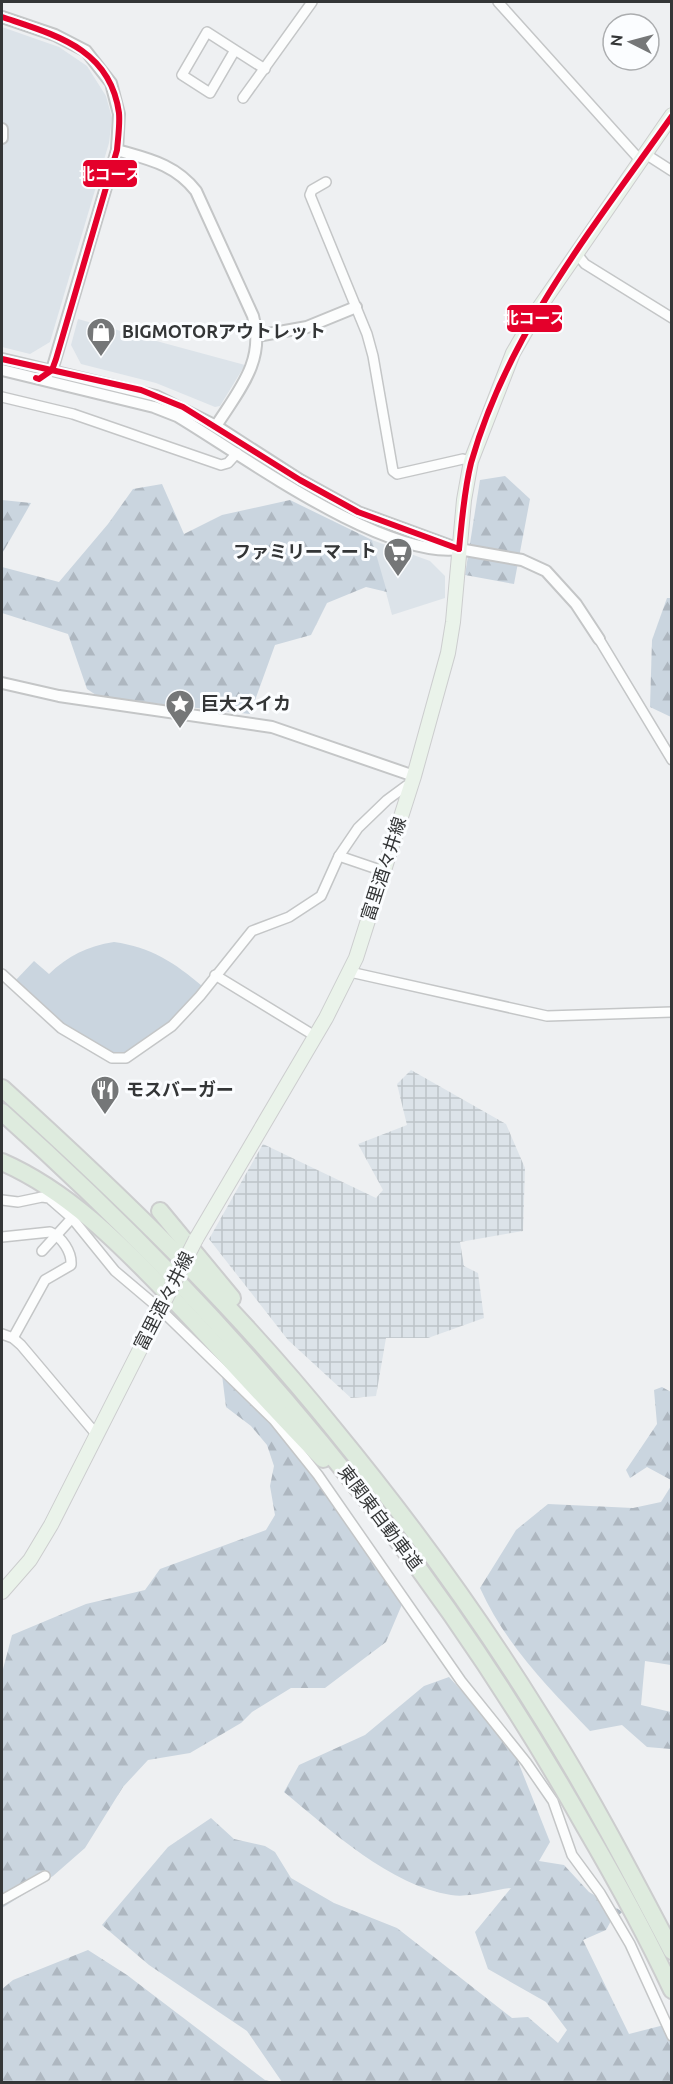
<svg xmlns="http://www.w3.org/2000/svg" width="673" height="2084" font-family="Ubuntu,'Noto Sans JP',sans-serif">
	<defs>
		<pattern id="industrial-grid" width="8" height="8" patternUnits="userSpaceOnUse" patternTransform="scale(1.5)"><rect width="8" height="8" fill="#dce3e9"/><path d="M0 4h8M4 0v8" fill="none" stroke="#bdc3c8"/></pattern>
		<pattern id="forest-firs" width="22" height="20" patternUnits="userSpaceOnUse" patternTransform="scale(1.5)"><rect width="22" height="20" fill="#cad5df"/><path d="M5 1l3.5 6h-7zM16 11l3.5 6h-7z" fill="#aeb7c0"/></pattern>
	</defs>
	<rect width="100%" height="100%" fill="#eef0f2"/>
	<g fill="#dce3e9">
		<polygon points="2,27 59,47 87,66 106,96 112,118 109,143 50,342 30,354 2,347"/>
		<polygon points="78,319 160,342 245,365 220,406 215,407 156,383 81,364 71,345"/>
		<polygon points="372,540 430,561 445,576 445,598 392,615"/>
	</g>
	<polygon fill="url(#industrial-grid)" points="411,1070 506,1124 525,1168 523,1231 460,1242 464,1266 478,1273 484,1318 428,1338 386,1338 376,1396 351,1398 288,1340 209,1239 263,1144 376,1198 383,1190 358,1144 407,1125 397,1084"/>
	<path fill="#cad5df" d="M114 942C151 947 175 963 202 986L170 1023 119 1056 62 1027 14 982 34 961 49 974C68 956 87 946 114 942Z"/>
	<g fill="url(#forest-firs)">
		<polygon points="505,476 530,499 514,584 465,575 480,480"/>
		<polygon points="162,484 184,534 222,515 290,500 372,540 387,592 366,587 327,603 311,635 275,645 250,714 99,697 87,689 68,634 2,613 2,567 59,582 108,524 133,489"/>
		<polygon points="2,500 31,503 3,552 2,551"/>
		<polygon points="667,598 672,598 671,717 650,707 652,640"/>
		<polygon points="221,1367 307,1455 403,1602 386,1642 325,1688 291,1688 252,1712 241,1723 190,1753 148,1760 123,1787 85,1848 53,1876 2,1908 2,1673 12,1635 86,1604 145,1590 160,1569 266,1530 275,1515 270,1486 274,1466 267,1445 251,1426 226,1407"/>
		<polygon points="662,1387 671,1392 671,1480 647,1467 630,1478 626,1470 657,1424 654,1390"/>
		<path d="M671 1486V1665L645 1661 641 1705 671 1712V1749L647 1747 622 1725 590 1731C548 1687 505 1644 480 1588L516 1530 548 1504 633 1508 661 1502Z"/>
		<path d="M449 1677 511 1744 550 1842 539 1861 564 1865 589 1892 623 1912 612 1919 606 1930 583 1940 629 2034 668 2024 671 2032V2082H282L247 2031 149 1965 102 1925 168 1847 211 1818 234 1839 265 1846 275 1852 291 1878 334 1903 397 1928 512 2018 528 2017 558 2043 567 2030 546 2002 488 1969 475 1932 511 1888C493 1890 469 1898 451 1895 391 1886 330 1830 284 1792L299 1765 365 1735 424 1686Z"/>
		<polygon points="88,1950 127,1975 265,2080 273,2082 2,2082 2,1989 13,1980"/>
	</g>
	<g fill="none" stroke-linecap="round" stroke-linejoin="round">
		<g stroke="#c4c6c7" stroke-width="12">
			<g id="minor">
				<polyline points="498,2 640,160"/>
				<polyline points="235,50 207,32 182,75 210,93 235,50 265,69"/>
				<polyline points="243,98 312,2"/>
				<polyline points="644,153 672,171"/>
				<polyline points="326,182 312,190 310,195 367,334 373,356 393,471 397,474 463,459 471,461"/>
				<polyline points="576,253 585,264 672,318"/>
				<polyline points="2,397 73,414 221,465 228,463 237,453"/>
				<polyline points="599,639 672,760"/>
				<polyline points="339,856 383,871"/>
				<polyline points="350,972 547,1016 672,1012"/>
				<polyline points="2,974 61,1028 112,1058 126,1058 172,1026 200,996 252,931 289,917 321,896 339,856 358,828 387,800 406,786 411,786"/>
				<polyline points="215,975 315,1036"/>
				<polyline points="2,1200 18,1202 42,1197 49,1198 72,1218 115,1271 160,1309 274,1420 318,1475 461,1681 526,1762 553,1801 572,1855 600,1893 630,1944 672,2036"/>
				<path d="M2 1237 50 1232C62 1237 72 1252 71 1265L45 1280 13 1338"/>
				<polyline points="42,1251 72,1218"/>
				<polyline points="2,1334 13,1338 21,1345 96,1434"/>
				<polyline points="2,1900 45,1876"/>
			</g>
		</g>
		<g stroke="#c4c6c7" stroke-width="14">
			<g id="tertiary">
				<polyline points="2,17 55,35 86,51 111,83 119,114 117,150 52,370 47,374"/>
				<polyline points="2,129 2,138"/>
				<path d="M117 150C148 159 175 164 196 191L253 316C266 360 239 390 216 426"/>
				<polyline points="257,336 307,327 356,307"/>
				<polyline points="2,359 156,396 216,426 300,480 358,512 459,549 522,560 546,571 576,604 599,639"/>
				<path d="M2 370 154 407 177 416C244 456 383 559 459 549"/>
				<polyline points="2,683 59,696 272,727 414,776"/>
			</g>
		</g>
		<g stroke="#cccdce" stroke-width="16">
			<g id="primary">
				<polyline points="196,1239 326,1018 356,958 414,776 448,653 453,622 464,500 471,461 513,353 539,308 672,115"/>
				<polyline points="2,1592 30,1560 51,1525 163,1304"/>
			</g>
		</g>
		<g stroke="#cccdce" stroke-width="20">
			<g id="motorway">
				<path d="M2 1088C119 1194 234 1305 333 1428 407 1518 478 1615 540 1715 588 1791 630 1871 672 1951"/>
				<path d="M2 1112C234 1319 432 1555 585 1827 616 1880 646 1934 672 1990"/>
				<path d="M2 1162C68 1191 119 1243 169 1295 221 1349 270 1405 323 1459"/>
				<polyline points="160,1211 232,1298"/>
			</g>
		</g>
		<use href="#minor" stroke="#fcfdfd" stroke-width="9"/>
		<use href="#tertiary" stroke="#fcfdfd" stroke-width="10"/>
		<use href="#primary" stroke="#eaf3ea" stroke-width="14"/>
		<use href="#motorway" stroke="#deebde" stroke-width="16"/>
		<g stroke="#cccdce" stroke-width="16" stroke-linecap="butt">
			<polyline id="primary-bridge" points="163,1304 196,1239"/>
		</g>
		<use href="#primary-bridge" stroke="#eaf3ea" stroke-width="14"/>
		<g stroke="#fbfdff" stroke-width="10">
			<g id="bus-1">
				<path d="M2 17C55 35 110 48 119 113 120 125 118 138 117 150L56 359 52 370 39 379 36 378"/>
				<polyline points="2,359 141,390 183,407 300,480 358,512 459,549"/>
				<path d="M459 549C462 520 464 491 471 463 508 332 595 225 672 116"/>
			</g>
		</g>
		<use href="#bus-1" stroke="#e4002b" stroke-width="6"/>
	</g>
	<defs>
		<g id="shop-pin" transform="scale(1.5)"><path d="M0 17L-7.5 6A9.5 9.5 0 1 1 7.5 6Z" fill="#757778" stroke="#fbfdff"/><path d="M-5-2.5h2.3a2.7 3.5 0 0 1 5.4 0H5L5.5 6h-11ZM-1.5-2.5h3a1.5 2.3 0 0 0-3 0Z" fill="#fff"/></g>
		<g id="supermarket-pin" transform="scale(1.5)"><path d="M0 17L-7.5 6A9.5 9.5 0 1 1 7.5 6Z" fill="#757778" stroke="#fbfdff"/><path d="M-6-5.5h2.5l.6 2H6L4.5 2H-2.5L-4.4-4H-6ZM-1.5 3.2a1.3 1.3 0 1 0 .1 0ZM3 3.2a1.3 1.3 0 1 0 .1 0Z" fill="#fff"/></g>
		<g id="sight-pin" transform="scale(1.5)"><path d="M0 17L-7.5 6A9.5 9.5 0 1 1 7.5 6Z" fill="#757778" stroke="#fbfdff"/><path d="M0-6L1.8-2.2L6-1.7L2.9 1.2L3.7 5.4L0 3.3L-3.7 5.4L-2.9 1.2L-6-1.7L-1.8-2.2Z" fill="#fff"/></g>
		<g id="restaurant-pin" transform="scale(1.5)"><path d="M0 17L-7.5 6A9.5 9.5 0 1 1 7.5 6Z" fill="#757778" stroke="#fbfdff"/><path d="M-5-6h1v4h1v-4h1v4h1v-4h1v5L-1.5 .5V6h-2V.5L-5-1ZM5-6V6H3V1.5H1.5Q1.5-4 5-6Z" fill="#fff"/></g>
	</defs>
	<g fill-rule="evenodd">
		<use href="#shop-pin" x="101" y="332"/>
		<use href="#supermarket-pin" x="398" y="552"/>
		<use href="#sight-pin" x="180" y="704"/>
		<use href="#restaurant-pin" x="105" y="1090"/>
	</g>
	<g text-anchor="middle" stroke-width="6" stroke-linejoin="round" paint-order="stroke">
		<g font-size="18" font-weight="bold" fill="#343637" stroke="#fbfdff" text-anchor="start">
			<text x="122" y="338">BIGMOTORアウトレット</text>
			<text x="377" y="558" text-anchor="end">ファミリーマート</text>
			<text x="201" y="710">巨大スイカ</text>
			<text x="126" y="1096">モスバーガー</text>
		</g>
		<g font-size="18" fill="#343637" stroke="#fbfdff">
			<text transform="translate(384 869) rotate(-72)" y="6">富里酒々井線</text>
			<text transform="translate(164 1301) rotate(-63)" y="6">富里酒々井線</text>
			<text transform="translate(380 1518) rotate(53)" y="6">東関東自動車道</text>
		</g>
	</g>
	<g stroke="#fbfdff" stroke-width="2">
		<rect x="82" y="159" width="56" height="29" rx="6" fill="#e4002b"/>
		<rect x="506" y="304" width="57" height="29" rx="6" fill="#e4002b"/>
	</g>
	<g font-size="16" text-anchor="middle" font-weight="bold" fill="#fff">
		<text x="110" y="180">北コース</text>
		<text x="534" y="324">北コース</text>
	</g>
	<rect width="673" height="2084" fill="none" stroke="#343637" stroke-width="6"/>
	<g transform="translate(631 42) rotate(276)"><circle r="28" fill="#fbfdff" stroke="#abadaf" stroke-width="1.5"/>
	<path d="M0-4.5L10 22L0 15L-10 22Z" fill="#757778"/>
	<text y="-9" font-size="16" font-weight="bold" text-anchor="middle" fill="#343637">N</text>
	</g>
</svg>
